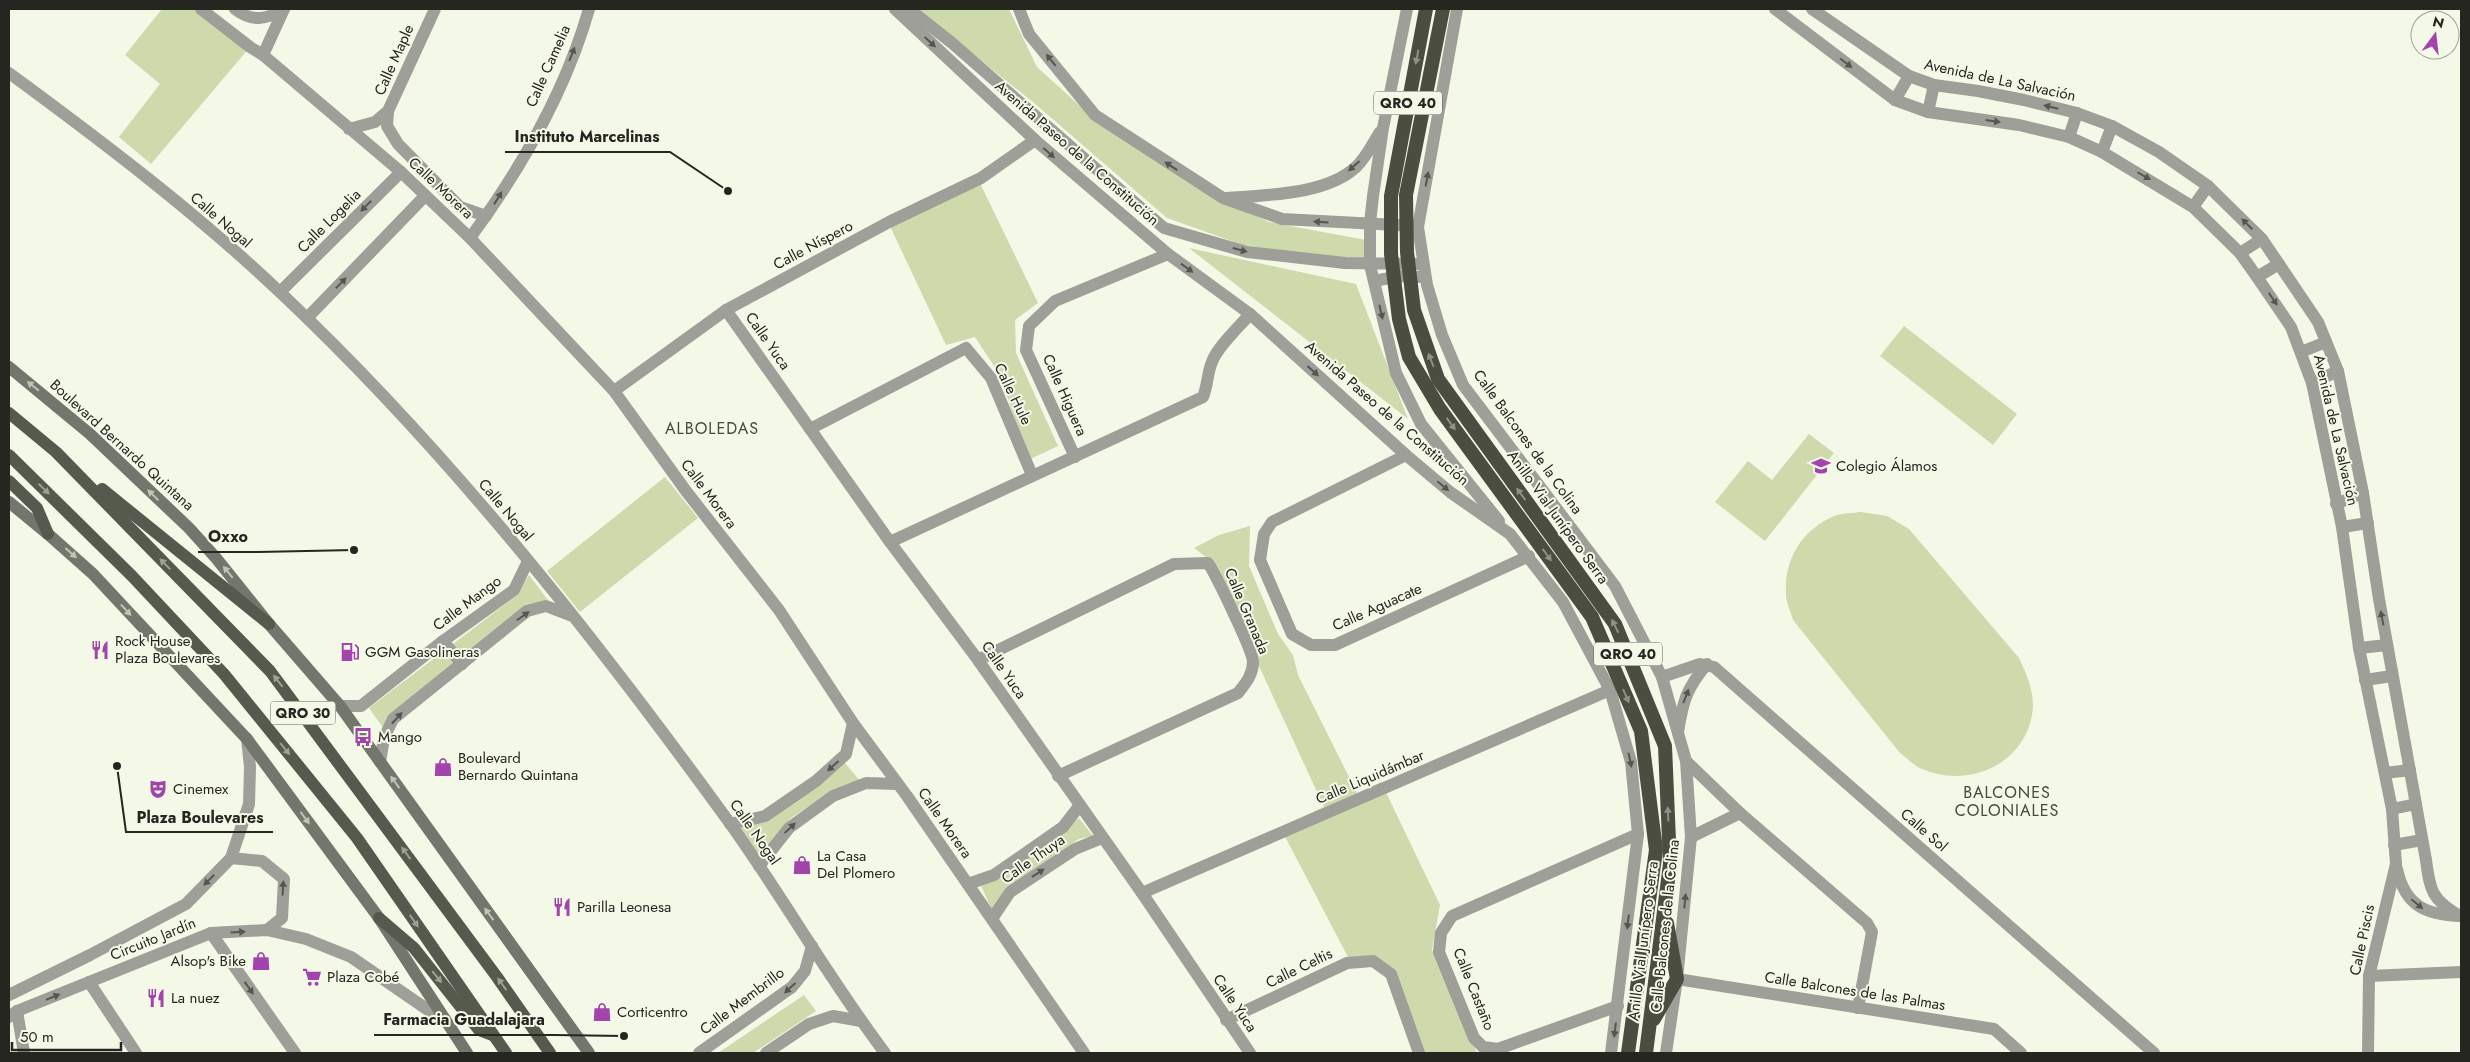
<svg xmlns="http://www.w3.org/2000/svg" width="2470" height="1062" font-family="Jost,sans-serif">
	<rect width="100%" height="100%" fill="#f4f8e7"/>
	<g fill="#cedaab">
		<polygon points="162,9 201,9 250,47 151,164 119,137 160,84 125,55"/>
		<polygon points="917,9 1009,9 1037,67 1090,115 1190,183 1269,222 1366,240 1366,259 1300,254 1243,245 1167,218 1034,103"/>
		<polygon points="978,179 1038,303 1015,320 1016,353 1058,446 1028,460 1000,375 975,337 946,345 888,222"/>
		<polygon points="1189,248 1356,284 1408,419"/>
		<polygon points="1904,326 2017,414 1993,445 1880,356"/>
		<polygon points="1809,434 1834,453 1765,541 1715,502 1748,461 1772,480"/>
		<polygon points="665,477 698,518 580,612 547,571"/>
		<path d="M1861 512 1887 516 1909 529 2019 658C2026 673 2033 688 2033 706 2030 762 1970 790 1922 769 1914 766 1907 758 1900 753L1793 620C1791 612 1786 603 1786 594 1784 559 1802 530 1834 516 1842 513 1853 513 1861 512Z"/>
		<polygon points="1250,526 1249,566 1278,634 1293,655 1298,675 1357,793 1381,782 1440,905 1432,950 1477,1053 1425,1053 1392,973 1348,957 1280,827 1324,807 1210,560 1194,548 1219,535"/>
		<polygon points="529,575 548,600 464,655 384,729 369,708 516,596"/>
		<polygon points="845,763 860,781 830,792 791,818 760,857 739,827"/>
		<polygon points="1079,818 1093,836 1079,839 1005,888 992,910 981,886 1004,877"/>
		<polygon points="804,995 816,1011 753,1053 718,1053"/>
	</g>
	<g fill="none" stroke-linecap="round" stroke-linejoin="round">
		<g stroke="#9d9f98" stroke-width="12">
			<polyline points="201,9 250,47 263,55 401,172 470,238 614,391 686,491 779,610 853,723 907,796 1084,1053"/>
			<path d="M235 9C252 22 266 20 284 9"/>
			<polyline points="263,55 284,9"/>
			<path d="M9 73C103 142 198 214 283 295 450 453 594 636 729 822 783 897 829 979 885 1053"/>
			<polyline points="388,111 387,126 398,144 460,207 486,216"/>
			<polyline points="349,129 375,122 388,111 435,9"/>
			<path d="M470 238C520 170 566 90 589 9"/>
			<polyline points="280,292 401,172"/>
			<polyline points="726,310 890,542 978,660 1142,893 1250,1053"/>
			<polyline points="307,318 425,196"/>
			<polyline points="614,391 726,310 889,222 981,178 1035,140"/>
			<polyline points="810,429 966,348 991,378 1032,475"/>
			<polyline points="1406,455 1272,522 1264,534 1260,560 1292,634 1311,645 1335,645 1529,556"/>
			<polyline points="1075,457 1026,350 1029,326 1055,301 1168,254"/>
			<path d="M890 542 1203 397C1208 385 1207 373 1212 362 1217 347 1239 327 1250 314"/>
			<polyline points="443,641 462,664"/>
			<path d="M978 660 1174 564 1208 563C1216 575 1253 651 1253 662 1253 675 1245 684 1238 693L1058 776"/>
			<polyline points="1662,677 1700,664 1714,667 2154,1053"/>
			<polyline points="340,706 361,706 443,641 514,590 528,561"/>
			<path d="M1678 732C1683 701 1686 689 1707 664"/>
			<polyline points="1686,761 1740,813 1867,923 1872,932 1858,1008"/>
			<polyline points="380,762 384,738 393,719 527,611 546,606 572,616"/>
			<polyline points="730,824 765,816 816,781 846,754 853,723"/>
			<polyline points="1691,837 1740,813"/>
			<path d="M2426 860C2430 891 2432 900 2460 916"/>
			<polyline points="759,866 789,828 833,796 866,783 897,784"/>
			<path d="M2397 869C2405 906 2426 915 2461 916"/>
			<polyline points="968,884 994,875 1063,827 1080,805"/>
			<polyline points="1142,893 1610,690"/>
			<polyline points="992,919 1010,892 1075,849 1102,838"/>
			<polyline points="211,933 295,1053"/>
			<polyline points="2369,976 2461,972"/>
			<polyline points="1677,979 1994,1029 2021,1053"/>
			<polyline points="89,982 136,1053"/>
			<polyline points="1618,1006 1498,1049 1483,1047 1474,1038 1439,952 1441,933 1452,916 1638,834"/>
			<polyline points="17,1011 24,1053"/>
			<polyline points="1226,1020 1347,963 1373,961 1391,974 1419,1053"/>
			<polyline points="699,1053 792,987 805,971 812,946"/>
			<polyline points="766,1053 809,1024 833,1016 861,1021"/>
			<polyline points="2368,1053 2369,976 2396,864"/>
		</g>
		<g stroke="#9d9f98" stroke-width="12">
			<polyline points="895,9 1035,140 1168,254 1250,314 1406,455 1450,492 1510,534 1563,602 1610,690 1631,762 1638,834 1611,1053"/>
			<polyline points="909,9 952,43 1164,228 1247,252 1345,263 1418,264"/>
			<polyline points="1019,9 1029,34 1095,115 1223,198 1282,219 1416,226"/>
			<polyline points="1407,9 1383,128 1373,196 1370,223 1370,265 1396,373 1421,424 1499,521"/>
			<polyline points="1457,9 1418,227 1427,285 1442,335 1463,385 1615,586 1662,677 1686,761 1691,837 1677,979 1666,1053"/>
			<polyline points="1775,9 1895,100 1928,112 2019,125 2069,137 2102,152 2193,207 2240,253 2257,277 2291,327 2312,383 2342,527 2359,648 2392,809 2396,864"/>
			<polyline points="1812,9 1909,76 1934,85 1978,91 2024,100 2077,113 2112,126 2159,152 2208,186 2262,239 2318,322 2338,371 2363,493 2379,599 2426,860"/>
			<polyline points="1895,100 1909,76"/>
			<polyline points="1928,112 1934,85"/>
			<polyline points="2069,137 2077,113"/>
			<polyline points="2102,152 2112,126"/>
			<path d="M1227 198C1266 195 1326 195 1356 167 1366 158 1373 143 1380 132"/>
			<polyline points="2193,207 2208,186"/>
			<polyline points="2240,253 2262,239"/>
			<polyline points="2257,277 2279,264"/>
			<polyline points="1374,281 1400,276 1420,277"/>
			<polyline points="2301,352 2326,342"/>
			<polyline points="2312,383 2338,371"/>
			<polyline points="2336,504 2363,493"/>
			<polyline points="2342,527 2368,523"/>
			<polyline points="2359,648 2387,645"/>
			<polyline points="2365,680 2392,676"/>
			<polyline points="2385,773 2410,770"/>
			<polyline points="2392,809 2416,804"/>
			<polyline points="2394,845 2422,840"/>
			<polyline points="231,858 262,861 284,879 282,918 267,930"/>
			<polyline points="9,995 90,955 186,904 231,858 249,804 250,767 247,739"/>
			<polyline points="9,1017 17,1011 211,933 267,930 306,939 351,957 444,1021"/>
		</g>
		<g stroke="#73766c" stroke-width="12">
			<polyline points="9,367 90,434 189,528 216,558 269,624 340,706 589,1053"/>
			<polyline points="9,502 48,534 93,574 247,739 379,918 467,1053"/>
		</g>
		<g stroke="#56594d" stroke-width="12">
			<polyline points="9,413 56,452 270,671 497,977 550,1053"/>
			<polyline points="9,455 132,576 224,674 357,838 506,1053"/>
			<polyline points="9,481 37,508 48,534"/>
			<polyline points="102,489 269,624"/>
			<polyline points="379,918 414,948 479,1030 492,1035"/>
		</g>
		<g stroke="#4a4d40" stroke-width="14">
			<polyline points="1426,9 1391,196 1391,254 1399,319 1409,357 1440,409 1592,617 1641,731 1656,850 1628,1053"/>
			<polyline points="1443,9 1406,195 1407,252 1414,310 1438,379 1615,624 1665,746 1670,864 1646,1053"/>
			<polyline points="1654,1019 1677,979 1667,923"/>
		</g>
	</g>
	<defs><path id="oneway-solid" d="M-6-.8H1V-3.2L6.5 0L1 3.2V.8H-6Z" transform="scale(1.25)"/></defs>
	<g fill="#555650">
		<use href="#oneway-solid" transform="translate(930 42) rotate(43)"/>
		<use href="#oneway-solid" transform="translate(572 54) rotate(-69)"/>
		<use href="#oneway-solid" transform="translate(1051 60) rotate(-129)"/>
		<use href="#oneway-solid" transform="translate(1846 63) rotate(37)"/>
		<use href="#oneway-solid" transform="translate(2051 107) rotate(-166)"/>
		<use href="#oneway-solid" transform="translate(1993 121) rotate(8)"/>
		<use href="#oneway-solid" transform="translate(1049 153) rotate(41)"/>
		<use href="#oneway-solid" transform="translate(1171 166) rotate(-146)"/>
		<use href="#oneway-solid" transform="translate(1354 166) rotate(138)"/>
		<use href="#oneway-solid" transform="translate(2144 176) rotate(30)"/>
		<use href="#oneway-solid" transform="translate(1427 179) rotate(-80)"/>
		<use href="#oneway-solid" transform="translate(498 198) rotate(-58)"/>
		<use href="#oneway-solid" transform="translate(366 206) rotate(135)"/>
		<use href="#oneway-solid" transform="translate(1321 222) rotate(-177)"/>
		<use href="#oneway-solid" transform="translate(2247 224) rotate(-135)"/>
		<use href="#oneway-solid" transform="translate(1240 250) rotate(15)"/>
		<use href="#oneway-solid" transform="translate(1187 268) rotate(36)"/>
		<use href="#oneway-solid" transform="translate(341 283) rotate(-46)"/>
		<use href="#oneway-solid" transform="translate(2273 299) rotate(56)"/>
		<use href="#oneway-solid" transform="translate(1381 312) rotate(77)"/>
		<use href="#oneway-solid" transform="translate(1313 371) rotate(42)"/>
		<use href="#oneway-solid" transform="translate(1443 486) rotate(40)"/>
		<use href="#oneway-solid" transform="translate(523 616) rotate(-35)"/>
		<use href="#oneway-solid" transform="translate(2382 618) rotate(-101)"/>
		<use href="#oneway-solid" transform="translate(1686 696) rotate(-69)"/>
		<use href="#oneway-solid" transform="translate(397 718) rotate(-47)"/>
		<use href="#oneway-solid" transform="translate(1630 760) rotate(78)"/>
		<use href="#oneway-solid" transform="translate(833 766) rotate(138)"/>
		<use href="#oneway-solid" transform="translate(790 828) rotate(-43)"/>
		<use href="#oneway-solid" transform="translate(1038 873) rotate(-34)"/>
		<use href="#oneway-solid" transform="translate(209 880) rotate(135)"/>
		<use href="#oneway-solid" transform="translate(283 888) rotate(-87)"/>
		<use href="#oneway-solid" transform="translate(1685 901) rotate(-84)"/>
		<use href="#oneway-solid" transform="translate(2417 904) rotate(40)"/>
		<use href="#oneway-solid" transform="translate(1628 922) rotate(97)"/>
		<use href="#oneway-solid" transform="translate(238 932) rotate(-4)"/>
		<use href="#oneway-solid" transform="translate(249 988) rotate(55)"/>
		<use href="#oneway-solid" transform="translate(790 988) rotate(138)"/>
		<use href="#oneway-solid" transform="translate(53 997) rotate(-22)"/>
		<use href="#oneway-solid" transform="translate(1615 1030) rotate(97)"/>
	</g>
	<g fill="#8e9183">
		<use href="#oneway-solid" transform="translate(1417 57) rotate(101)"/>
		<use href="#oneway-solid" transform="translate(1431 360) rotate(-111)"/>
		<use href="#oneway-solid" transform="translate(1451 424) rotate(54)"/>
		<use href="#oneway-solid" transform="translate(1521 494) rotate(-126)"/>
		<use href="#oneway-solid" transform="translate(1547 555) rotate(54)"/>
		<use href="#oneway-solid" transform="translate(1615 626) rotate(-117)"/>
		<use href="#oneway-solid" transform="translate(1626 696) rotate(67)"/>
		<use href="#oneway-solid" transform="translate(1668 814) rotate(-93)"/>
	</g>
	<g fill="#c0c4b6">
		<use href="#oneway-solid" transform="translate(33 386) rotate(-141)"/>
		<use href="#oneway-solid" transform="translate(153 495) rotate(-136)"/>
		<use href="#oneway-solid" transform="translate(71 553) rotate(41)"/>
		<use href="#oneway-solid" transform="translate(228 572) rotate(-129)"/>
		<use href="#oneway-solid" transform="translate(126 610) rotate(47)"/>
		<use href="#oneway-solid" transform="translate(395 782) rotate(-126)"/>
		<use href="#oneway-solid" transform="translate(305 818) rotate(54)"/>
		<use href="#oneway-solid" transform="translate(489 914) rotate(-126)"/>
	</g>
	<g fill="#9da192">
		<use href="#oneway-solid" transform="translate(44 489) rotate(44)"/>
		<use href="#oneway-solid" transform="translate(165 564) rotate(-134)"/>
		<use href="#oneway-solid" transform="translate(278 681) rotate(-128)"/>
		<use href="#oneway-solid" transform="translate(285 749) rotate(51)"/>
		<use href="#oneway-solid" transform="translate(406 853) rotate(-126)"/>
		<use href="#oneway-solid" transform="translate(414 921) rotate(55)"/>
		<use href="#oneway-solid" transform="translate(437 977) rotate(51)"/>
		<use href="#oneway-solid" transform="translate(502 984) rotate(-125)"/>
	</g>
	<defs>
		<g id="school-bare" transform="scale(1.5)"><path d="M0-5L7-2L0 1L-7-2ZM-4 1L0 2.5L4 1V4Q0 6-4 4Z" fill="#a244ac" stroke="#f4f8e7" stroke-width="2.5" paint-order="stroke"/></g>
		<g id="restaurant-bare" transform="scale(1.5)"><path d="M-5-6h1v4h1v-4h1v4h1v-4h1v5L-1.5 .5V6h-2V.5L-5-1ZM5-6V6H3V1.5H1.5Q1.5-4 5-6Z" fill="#a244ac" stroke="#f4f8e7" stroke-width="2.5" paint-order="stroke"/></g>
		<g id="fuel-bare" transform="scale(1.5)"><path d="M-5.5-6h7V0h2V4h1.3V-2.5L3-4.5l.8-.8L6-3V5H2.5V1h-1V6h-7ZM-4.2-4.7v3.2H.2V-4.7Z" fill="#a244ac" stroke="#f4f8e7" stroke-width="2.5" paint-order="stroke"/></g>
		<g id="bus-bare" transform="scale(1.5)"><path d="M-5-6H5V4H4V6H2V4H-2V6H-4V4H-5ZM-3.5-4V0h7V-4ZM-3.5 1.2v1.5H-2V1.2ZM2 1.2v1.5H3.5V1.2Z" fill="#a244ac" stroke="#f4f8e7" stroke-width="2.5" paint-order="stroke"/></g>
		<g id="shop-bare" transform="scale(1.5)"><path d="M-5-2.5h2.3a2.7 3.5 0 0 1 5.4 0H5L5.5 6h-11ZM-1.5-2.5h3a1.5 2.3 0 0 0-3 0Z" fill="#a244ac" stroke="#f4f8e7" stroke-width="2.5" paint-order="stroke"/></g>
		<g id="theatre-bare" transform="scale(1.5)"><path d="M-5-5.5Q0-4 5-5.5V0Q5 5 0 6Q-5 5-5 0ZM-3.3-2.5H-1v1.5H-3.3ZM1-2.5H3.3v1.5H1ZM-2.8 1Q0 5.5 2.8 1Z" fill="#a244ac" stroke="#f4f8e7" stroke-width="2.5" paint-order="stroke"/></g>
		<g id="supermarket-bare" transform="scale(1.5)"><path d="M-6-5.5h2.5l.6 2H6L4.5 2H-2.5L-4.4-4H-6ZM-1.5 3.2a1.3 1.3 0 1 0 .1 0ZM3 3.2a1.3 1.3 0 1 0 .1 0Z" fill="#a244ac" stroke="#f4f8e7" stroke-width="2.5" paint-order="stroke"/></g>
	</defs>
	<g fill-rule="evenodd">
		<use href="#school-bare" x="1821" y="466"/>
		<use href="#restaurant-bare" x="100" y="650"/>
		<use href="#fuel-bare" x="350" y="652"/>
		<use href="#bus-bare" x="363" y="737"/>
		<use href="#shop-bare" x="443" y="767"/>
		<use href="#theatre-bare" x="158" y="789"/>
		<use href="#shop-bare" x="802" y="865"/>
		<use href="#restaurant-bare" x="562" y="907"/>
		<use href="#shop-bare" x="261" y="961"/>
		<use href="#supermarket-bare" x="312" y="977"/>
		<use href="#restaurant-bare" x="156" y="998"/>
		<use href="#shop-bare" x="602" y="1012"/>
	</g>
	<g text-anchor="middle" stroke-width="4" stroke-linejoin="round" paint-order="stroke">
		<g fill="#f4f8e7" stroke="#63655c" stroke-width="1">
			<rect x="1374" y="91.5" width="68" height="23" rx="4"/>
			<rect x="1594" y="642.5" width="68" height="23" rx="4"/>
			<rect x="270.5" y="701.5" width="65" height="23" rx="4"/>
		</g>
		<g font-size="14" font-weight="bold" fill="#252620">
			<text x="1408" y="108">QRO 40</text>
			<text x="1628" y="659">QRO 40</text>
			<text x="303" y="718">QRO 30</text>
		</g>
		<g font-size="15" fill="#252620" stroke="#f4f8e7">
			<text transform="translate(394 60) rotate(-66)" y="5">Calle Maple</text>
			<text transform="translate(548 66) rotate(-66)" y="5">Calle Camelia</text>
			<text transform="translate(2000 80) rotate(12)" y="5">Avenida de La Salvación</text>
			<text transform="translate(1077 153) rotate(41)" y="5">Avenida Paseo de la Constitución</text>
			<text transform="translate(441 188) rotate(43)" y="5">Calle Morera</text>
			<text transform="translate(221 220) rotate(41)" y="5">Calle Nogal</text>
			<text transform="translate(329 221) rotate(-45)" y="5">Calle Logelia</text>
			<text transform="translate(813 245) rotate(-28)" y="5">Calle Níspero</text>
			<text transform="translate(768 341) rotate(55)" y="5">Calle Yuca</text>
			<text transform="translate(1013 394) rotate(64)" y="5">Calle Hule</text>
			<text transform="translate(1065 395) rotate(66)" y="5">Calle Higuera</text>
			<text transform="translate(1387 413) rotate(41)" y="5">Avenida Paseo de la Constitución</text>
			<text transform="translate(2336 430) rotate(77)" y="5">Avenida de La Salvación</text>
			<text transform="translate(1528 442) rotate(54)" y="5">Calle Balcones de la Colina</text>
			<text transform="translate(122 445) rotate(42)" y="5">Boulevard Bernardo Quintana</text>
			<text transform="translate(709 494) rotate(53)" y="5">Calle Morera</text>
			<text transform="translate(506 510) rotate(50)" y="5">Calle Nogal</text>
			<text transform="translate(1558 517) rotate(54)" y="5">Anillo Vial Junípero Serra</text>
			<text transform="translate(467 603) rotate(-37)" y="5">Calle Mango</text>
			<text transform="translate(1377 607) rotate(-24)" y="5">Calle Aguacate</text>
			<text transform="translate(1247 611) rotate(67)" y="5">Calle Granada</text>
			<text transform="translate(1004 670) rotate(55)" y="5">Calle Yuca</text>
			<text transform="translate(1370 777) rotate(-23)" y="5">Calle Liquidámbar</text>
			<text transform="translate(945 823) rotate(55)" y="5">Calle Morera</text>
			<text transform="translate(1924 830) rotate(41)" y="5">Calle Sol</text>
			<text transform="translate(755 832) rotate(55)" y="5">Calle Nogal</text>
			<text transform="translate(1033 859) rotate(-35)" y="5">Calle Thuya</text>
			<text transform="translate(1665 926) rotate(-84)" y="5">Calle Balcones de la Colina</text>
			<text transform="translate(153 939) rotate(-22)" y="5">Circuito Jardín</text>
			<text transform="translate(2362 940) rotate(-78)" y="5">Calle Piscis</text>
			<text transform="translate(1643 941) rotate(-83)" y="5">Anillo Vial Junípero Serra</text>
			<text transform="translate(1299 968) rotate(-26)" y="5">Calle Celtis</text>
			<text transform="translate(1474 989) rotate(68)" y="5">Calle Castaño</text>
			<text transform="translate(1855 991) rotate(9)" y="5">Calle Balcones de las Palmas</text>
			<text transform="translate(742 1001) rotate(-37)" y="5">Calle Membrillo</text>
			<text transform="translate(1235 1003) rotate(56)" y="5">Calle Yuca</text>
		</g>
		<g font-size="15" fill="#252620" stroke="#f4f8e7" text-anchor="start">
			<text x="1836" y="471">Colegio Álamos</text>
			<text x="115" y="646">Rock House<tspan x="115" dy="17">Plaza Boulevares</tspan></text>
			<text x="365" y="657">GGM Gasolineras</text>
			<text x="378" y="742">Mango</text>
			<text x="458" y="763">Boulevard<tspan x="458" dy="17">Bernardo Quintana</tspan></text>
			<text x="173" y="794">Cinemex</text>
			<text x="817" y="861">La Casa<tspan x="817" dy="17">Del Plomero</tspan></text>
			<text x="577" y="912">Parilla Leonesa</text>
			<text x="246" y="966" text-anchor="end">Alsop's Bike</text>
			<text x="327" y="982">Plaza Cobé</text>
			<text x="171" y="1003">La nuez</text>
			<text x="617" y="1017">Corticentro</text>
		</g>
		<g font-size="16" letter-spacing="1" fill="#464a3c" stroke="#f4f8e7">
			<text x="712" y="434">ALBOLEDAS</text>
			<text x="2007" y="798">BALCONES<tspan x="2007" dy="18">COLONIALES</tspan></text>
		</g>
	</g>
	<path fill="none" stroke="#252620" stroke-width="2" d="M728 191L670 152H505M354 550L258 552H198M117 766L126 832H273M624 1036L555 1035H374"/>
	<g fill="#252620" stroke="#f4f8e7" stroke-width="2">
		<circle cx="728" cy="191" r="5"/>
		<circle cx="354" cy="550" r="5"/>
		<circle cx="117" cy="766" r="5"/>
		<circle cx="624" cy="1036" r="5"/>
	</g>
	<g font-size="16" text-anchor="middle" font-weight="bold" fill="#252620" stroke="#f4f8e7" stroke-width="4" stroke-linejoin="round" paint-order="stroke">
		<text x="587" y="142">Instituto Marcelinas</text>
		<text x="228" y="542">Oxxo</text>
		<text x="200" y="823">Plaza Boulevares</text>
		<text x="464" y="1025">Farmacia Guadalajara</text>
	</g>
	<rect width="2470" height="1062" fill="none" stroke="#252620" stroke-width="20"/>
	<g transform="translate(2435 35) rotate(15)"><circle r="24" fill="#f4f8e7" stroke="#a1a497"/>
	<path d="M0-4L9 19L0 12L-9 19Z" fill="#a244ac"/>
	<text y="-8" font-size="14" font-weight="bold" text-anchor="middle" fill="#252620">N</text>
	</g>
	<path d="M12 1042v8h109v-8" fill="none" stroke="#252620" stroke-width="2.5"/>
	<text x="20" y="1042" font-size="15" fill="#252620" stroke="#f4f8e7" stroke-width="4" paint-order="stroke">50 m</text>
</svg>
